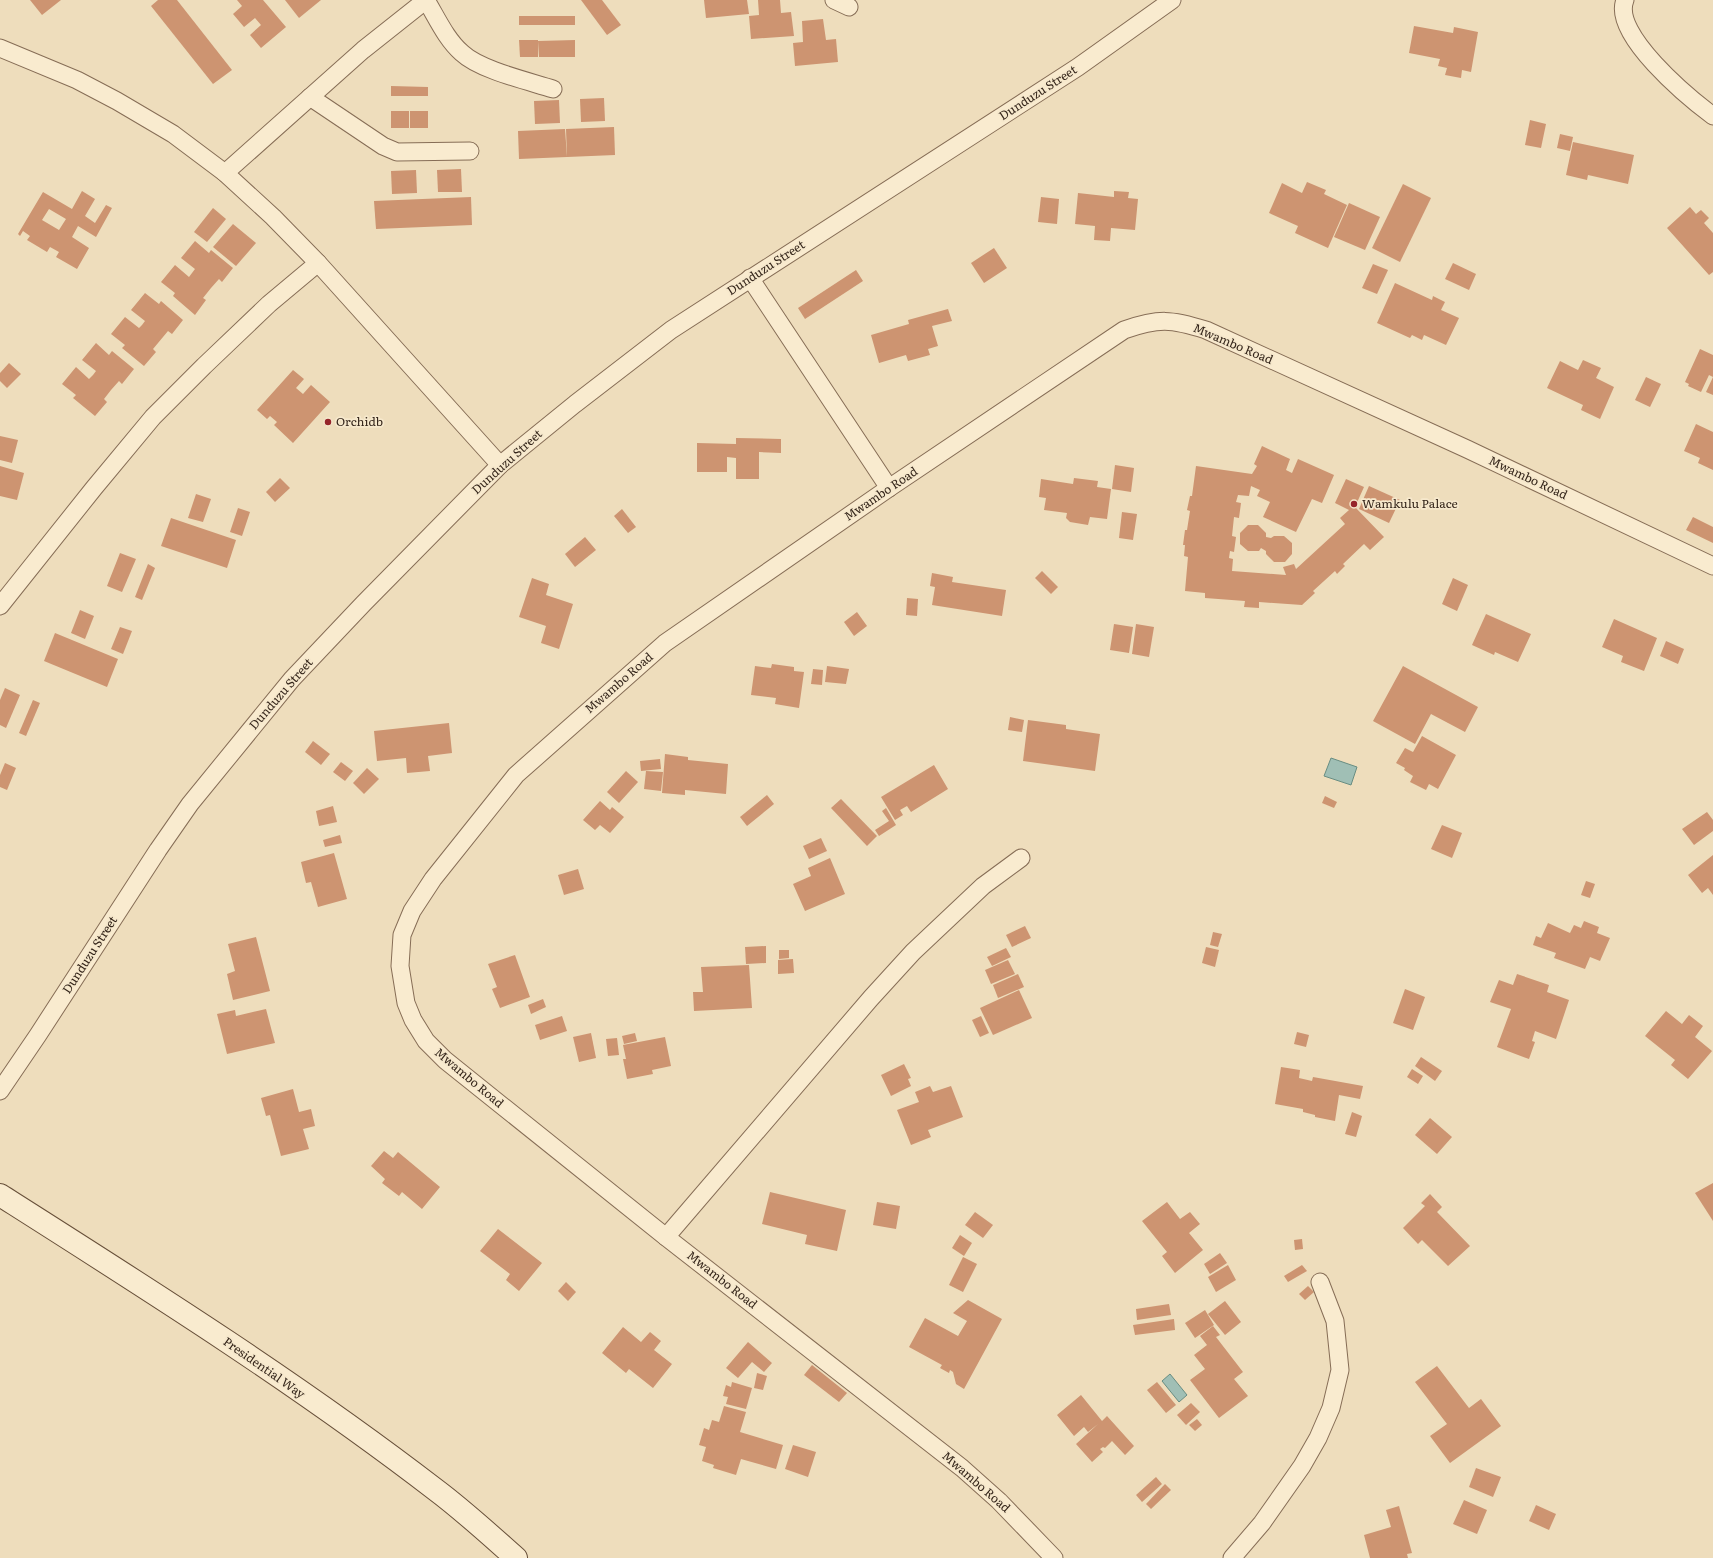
<svg xmlns="http://www.w3.org/2000/svg" width="1713" height="1558" font-family="Literata,serif">
	<rect width="100%" height="100%" fill="#eeddbc"/>
	<g fill="#a0bfb5" stroke="#688d82">
		<polygon points="1331,758 1357,767 1351,785 1324,776"/>
		<polygon points="1170,1374 1187,1395 1179,1402 1162,1381"/>
	</g>
	<g fill="#cd9471" fill-rule="evenodd">
		<polygon points="30,0 61,0 42,15"/>
		<polygon points="158,0 177,0 232,70 213,84 151,6"/>
		<polygon points="237,0 263,0 286,27 261,48 250,35 261,25 255,18 244,27 233,14 242,6"/>
		<polygon points="285,0 321,0 299,18"/>
		<polygon points="581,0 602,0 621,25 607,35"/>
		<polygon points="704,0 747,0 749,14 706,18"/>
		<polygon points="758,0 780,0 781,13 791,12 794,36 751,39 749,16 759,15"/>
		<polygon points="519,16 575,16 575,25 538,25 538,19 538,25 519,25"/>
		<polygon points="823,19 826,40 836,39 838,62 795,66 793,43 803,42 802,21"/>
		<polygon points="1414,26 1453,33 1454,27 1478,32 1471,72 1462,70 1461,78 1445,75 1447,68 1438,66 1440,59 1409,53"/>
		<polygon points="519,40 538,40 538,57 520,57"/>
		<polygon points="575,40 575,57 557,57 557,42 557,57 539,57 538,41"/>
		<polygon points="391,86 428,87 428,96 391,96"/>
		<polygon points="604,98 605,121 581,122 580,99"/>
		<polygon points="559,100 560,123 535,124 534,101"/>
		<rect x="391" y="111" width="18" height="17"/>
		<rect x="410" y="111" width="18" height="17"/>
		<polygon points="1530,120 1546,124 1541,148 1525,145"/>
		<polygon points="614,127 615,155 567,157 566,129"/>
		<polygon points="565,129 567,157 519,159 518,131"/>
		<polygon points="1560,134 1573,137 1570,151 1557,148"/>
		<polygon points="1573,142 1634,155 1628,184 1588,175 1587,180 1566,175"/>
		<polygon points="461,169 462,192 438,192 437,170"/>
		<polygon points="416,170 417,193 392,194 391,171"/>
		<polygon points="1307,182 1326,190 1324,194 1347,205 1328,248 1295,233 1298,226 1269,213 1282,183 1302,193"/>
		<polygon points="1403,184 1431,198 1400,262 1372,248"/>
		<path d="M82 191 95 199 85 216 95 223 106 205 112 208 96 237 78 226 72 237 89 248 77 269 56 257 59 252 50 247 47 252 27 240 30 236 23 231 20 236 18 234 43 192 72 209ZM49 209 66 219 59 230 42 220Z"/>
		<polygon points="1114,191 1129,192 1128,198 1138,199 1135,230 1111,228 1110,241 1094,240 1095,226 1075,224 1078,193 1114,197"/>
		<polygon points="471,197 472,225 376,229 374,201"/>
		<polygon points="1041,197 1059,199 1057,224 1038,222"/>
		<polygon points="1349,203 1380,217 1365,250 1334,237"/>
		<polygon points="1690,207 1696,214 1701,210 1709,218 1704,223 1713,233 1713,272 1709,275 1667,228"/>
		<polygon points="213,208 226,219 207,242 194,232"/>
		<polygon points="233,224 256,243 236,266 213,247"/>
		<polygon points="195,241 209,253 211,250 233,268 222,282 219,279 211,288 203,298 206,300 195,315 173,296 175,293 161,282 175,265 189,277 195,269 181,258"/>
		<polygon points="994,248 1007,268 984,283 971,263"/>
		<polygon points="1453,263 1476,274 1469,290 1445,279"/>
		<polygon points="1373,264 1388,270 1377,294 1362,288"/>
		<polygon points="856,270 863,281 805,319 798,308"/>
		<polygon points="1395,283 1432,300 1433,296 1445,302 1441,310 1459,318 1446,345 1424,335 1422,340 1412,335 1410,338 1377,323"/>
		<polygon points="145,293 159,304 161,301 183,320 172,334 168,331 153,349 156,352 144,366 122,348 125,345 111,334 125,317 139,328 142,325 145,321 131,310"/>
		<polygon points="948,309 952,321 932,326 938,346 928,349 930,355 908,361 906,355 879,363 871,335 909,324 908,320"/>
		<polygon points="96,343 109,355 112,351 134,369 122,384 119,381 111,390 104,399 107,402 95,416 73,398 76,395 62,384 76,367 89,379 93,375 96,371 82,360"/>
		<polygon points="1700,349 1713,355 1713,377 1709,375 1701,392 1688,386 1689,384 1685,382"/>
		<polygon points="1583,360 1601,368 1596,378 1614,387 1600,419 1581,410 1583,405 1547,388 1560,361 1578,370"/>
		<polygon points="9,363 21,374 7,388 0,381 0,373"/>
		<polygon points="293,370 304,379 296,388 303,394 311,385 330,402 293,443 274,425 277,422 270,416 267,419 257,410"/>
		<polygon points="1646,377 1661,384 1650,407 1635,400"/>
		<polygon points="1713,377 1713,395 1706,392"/>
		<polygon points="1696,424 1713,432 1713,470 1698,463 1700,458 1684,451"/>
		<polygon points="0,436 18,440 12,463 0,460"/>
		<polygon points="736,438 781,439 781,453 759,452 759,479 736,479 736,458 727,457 727,472 697,472 697,443 736,444"/>
		<polygon points="1262,446 1290,459 1286,470 1292,473 1298,459 1334,475 1322,503 1312,499 1296,532 1263,517 1270,502 1257,496 1260,490 1251,486 1249,496 1238,495 1236,502 1241,503 1239,518 1234,517 1232,536 1236,537 1234,552 1230,551 1229,558 1233,559 1232,571 1286,575 1283,567 1294,564 1296,569 1345,524 1340,518 1349,510 1335,503 1346,479 1364,487 1355,507 1384,537 1370,550 1364,544 1343,564 1345,566 1337,574 1335,571 1313,591 1315,593 1302,605 1259,602 1259,608 1244,607 1245,601 1205,598 1205,593 1185,591 1188,557 1184,556 1185,545 1183,545 1185,530 1187,530 1190,511 1187,510 1190,496 1192,496 1196,466 1252,474 1257,466 1254,464"/>
		<polygon points="1115,465 1134,468 1131,492 1112,489"/>
		<polygon points="0,466 24,473 17,500 0,496"/>
		<polygon points="280,478 290,488 275,502 266,492"/>
		<polygon points="1074,478 1098,481 1097,487 1111,489 1107,519 1090,517 1088,525 1070,522 1066,518 1067,513 1044,510 1046,498 1039,497 1041,479 1073,484"/>
		<polygon points="1369,486 1400,500 1389,523 1359,509"/>
		<polygon points="196,494 211,499 203,522 188,518"/>
		<polygon points="238,508 250,512 242,536 230,532"/>
		<polygon points="622,509 636,527 628,533 614,516"/>
		<polygon points="1122,512 1137,514 1133,540 1119,538"/>
		<polygon points="1693,517 1713,527 1713,543 1686,530"/>
		<polygon points="171,518 236,540 227,568 161,546"/>
		<polygon points="1248,525 1258,525 1266,533 1266,537 1271,538 1274,536 1284,536 1292,543 1292,554 1285,562 1274,562 1266,554 1266,551 1261,548 1259,551 1248,551 1240,544 1240,533"/>
		<polygon points="585,537 596,550 575,567 565,554"/>
		<polygon points="120,553 136,559 122,592 107,586"/>
		<polygon points="148,564 155,568 142,600 135,597"/>
		<polygon points="1042,571 1058,587 1051,594 1035,578"/>
		<polygon points="932,573 953,577 952,582 1006,590 1002,616 932,605 935,587 930,586"/>
		<polygon points="532,578 549,584 546,595 573,604 559,649 541,643 546,626 519,617"/>
		<polygon points="1453,578 1468,585 1457,611 1442,604"/>
		<polygon points="907,598 918,599 917,616 906,615"/>
		<polygon points="80,610 94,616 85,639 71,633"/>
		<polygon points="857,612 867,626 854,636 844,622"/>
		<polygon points="1486,614 1531,634 1518,662 1495,652 1494,655 1472,645"/>
		<polygon points="1614,619 1657,638 1644,671 1621,662 1623,656 1602,647"/>
		<polygon points="1114,624 1133,627 1129,653 1110,650"/>
		<polygon points="1136,624 1154,627 1149,657 1132,654"/>
		<polygon points="120,627 132,631 123,654 111,649"/>
		<polygon points="55,633 118,659 107,687 44,661"/>
		<polygon points="1666,641 1684,649 1678,664 1660,656"/>
		<polygon points="772,664 794,667 794,671 804,672 799,708 775,704 776,698 751,695 755,666 771,668"/>
		<polygon points="827,666 849,669 846,684 825,682"/>
		<polygon points="1403,666 1478,707 1465,732 1431,714 1415,744 1373,721"/>
		<polygon points="813,669 823,670 822,685 811,684"/>
		<polygon points="5,688 20,695 6,728 0,725 0,700"/>
		<polygon points="33,700 40,703 26,736 19,733"/>
		<polygon points="1010,717 1024,720 1022,732 1008,730"/>
		<polygon points="1028,720 1066,725 1066,729 1100,734 1095,771 1023,761"/>
		<polygon points="449,723 452,753 428,756 430,771 407,773 406,758 377,761 374,731"/>
		<polygon points="1422,736 1456,755 1438,789 1429,784 1426,790 1410,782 1413,776 1404,770 1405,768 1396,763 1405,748 1413,752"/>
		<polygon points="313,741 330,754 321,765 305,752"/>
		<polygon points="665,754 688,757 688,760 728,764 726,794 685,790 685,795 662,793"/>
		<polygon points="660,759 661,769 641,771 640,761"/>
		<polygon points="341,762 353,771 345,781 333,772"/>
		<polygon points="5,763 16,768 7,790 0,787 0,775"/>
		<polygon points="934,765 948,789 911,812 907,806 900,810 903,815 895,820 881,797"/>
		<polygon points="367,768 379,779 364,794 353,783"/>
		<polygon points="626,771 638,782 619,803 607,792"/>
		<polygon points="646,771 663,772 661,791 644,789"/>
		<polygon points="767,795 774,804 747,826 740,817"/>
		<polygon points="1325,796 1337,802 1334,808 1322,803"/>
		<polygon points="841,799 877,836 867,846 831,808"/>
		<polygon points="600,801 610,810 612,807 624,817 610,833 600,825 595,830 583,820"/>
		<polygon points="333,806 337,822 319,826 316,811"/>
		<polygon points="886,808 896,825 879,836 875,830 889,821 882,811"/>
		<polygon points="1707,812 1713,820 1713,831 1694,845 1682,829"/>
		<polygon points="1442,825 1462,833 1452,858 1431,849"/>
		<polygon points="340,835 342,843 325,847 323,840"/>
		<polygon points="821,838 827,851 809,859 803,846"/>
		<polygon points="334,853 347,899 318,907 311,882 306,883 301,862"/>
		<polygon points="1713,855 1713,895 1708,888 1702,893 1688,875"/>
		<polygon points="830,858 845,894 805,911 793,884 811,876 808,868"/>
		<polygon points="578,869 584,889 564,895 558,875"/>
		<polygon points="1586,881 1595,884 1590,898 1581,895"/>
		<polygon points="1584,921 1599,927 1597,933 1610,938 1600,961 1590,957 1585,969 1554,958 1556,953 1533,945 1536,936 1541,938 1548,923 1570,933 1574,925 1581,928"/>
		<polygon points="1025,926 1031,938 1012,947 1006,935"/>
		<polygon points="1213,932 1222,934 1218,947 1210,945"/>
		<polygon points="256,937 270,991 233,1000 227,974 235,971 228,944"/>
		<polygon points="766,946 766,963 746,964 745,947"/>
		<polygon points="1206,947 1219,950 1215,967 1202,963"/>
		<polygon points="1006,948 1011,957 992,966 987,957"/>
		<polygon points="779,950 789,950 789,958 779,959"/>
		<polygon points="515,955 530,997 500,1008 492,989 497,987 488,964"/>
		<polygon points="793,959 794,973 778,974 778,960"/>
		<polygon points="1008,960 1015,974 991,984 985,970"/>
		<polygon points="749,965 752,1008 694,1011 693,992 703,992 701,967"/>
		<polygon points="1018,974 1024,987 998,998 993,985"/>
		<polygon points="1517,974 1549,985 1547,992 1569,1000 1556,1039 1535,1031 1532,1041 1535,1042 1529,1059 1497,1047 1511,1009 1490,1002 1499,980 1513,985"/>
		<polygon points="1405,989 1425,997 1413,1030 1393,1023"/>
		<polygon points="1019,990 1032,1018 993,1035 980,1008"/>
		<polygon points="543,999 546,1007 531,1014 528,1005"/>
		<polygon points="266,1009 275,1043 227,1054 217,1014 235,1010 236,1016"/>
		<polygon points="1666,1011 1682,1024 1689,1015 1703,1026 1695,1037 1712,1051 1688,1079 1671,1065 1675,1060 1645,1036"/>
		<polygon points="562,1016 567,1031 540,1040 535,1025"/>
		<polygon points="981,1016 989,1033 980,1037 972,1020"/>
		<polygon points="1297,1032 1309,1035 1306,1047 1294,1044"/>
		<polygon points="591,1033 596,1058 579,1062 573,1037"/>
		<polygon points="635,1033 637,1041 624,1044 622,1036"/>
		<polygon points="665,1037 671,1066 652,1070 653,1074 627,1079 623,1059 626,1059 623,1045"/>
		<polygon points="617,1038 619,1055 608,1056 606,1039"/>
		<polygon points="1421,1057 1442,1071 1435,1081 1415,1066"/>
		<polygon points="904,1064 911,1078 908,1079 911,1086 891,1096 881,1075"/>
		<polygon points="1281,1067 1300,1070 1299,1078 1312,1081 1313,1077 1363,1086 1360,1099 1339,1095 1335,1121 1315,1117 1315,1115 1303,1112 1303,1109 1275,1104"/>
		<polygon points="1412,1069 1423,1076 1418,1084 1407,1077"/>
		<polygon points="930,1086 933,1092 951,1086 963,1117 928,1130 931,1137 911,1145 897,1110 919,1102 915,1092"/>
		<polygon points="293,1089 299,1112 311,1109 315,1126 303,1129 309,1149 281,1156 270,1115 266,1116 261,1098"/>
		<polygon points="1352,1112 1362,1116 1356,1137 1345,1134"/>
		<polygon points="1430,1118 1452,1137 1437,1154 1415,1135"/>
		<polygon points="384,1151 393,1158 398,1152 440,1187 422,1209 402,1192 399,1196 382,1183 385,1179 371,1166"/>
		<polygon points="1713,1183 1713,1221 1695,1193"/>
		<polygon points="770,1192 846,1210 837,1251 805,1244 807,1235 762,1224"/>
		<polygon points="1430,1194 1442,1207 1437,1212 1470,1246 1448,1266 1422,1240 1418,1244 1403,1228 1425,1206 1421,1203"/>
		<polygon points="877,1202 900,1206 896,1229 873,1225"/>
		<polygon points="1167,1202 1180,1219 1190,1212 1200,1224 1189,1233 1203,1250 1175,1273 1162,1256 1167,1252 1142,1221"/>
		<polygon points="975,1212 993,1225 983,1238 965,1225"/>
		<polygon points="498,1229 542,1263 519,1291 506,1280 510,1274 480,1251"/>
		<polygon points="960,1235 972,1243 964,1256 952,1248"/>
		<polygon points="1302,1239 1303,1249 1295,1250 1294,1240"/>
		<polygon points="1220,1253 1227,1263 1210,1274 1204,1264"/>
		<polygon points="963,1257 977,1264 963,1292 949,1285"/>
		<polygon points="1228,1265 1236,1280 1216,1292 1208,1277"/>
		<polygon points="1302,1265 1307,1271 1288,1282 1284,1276"/>
		<polygon points="566,1282 576,1292 568,1301 558,1291"/>
		<polygon points="1308,1286 1314,1292 1305,1300 1299,1294"/>
		<polygon points="968,1300 1002,1319 964,1389 956,1384 953,1372 950,1370 949,1373 940,1368 942,1365 909,1347 925,1318 958,1336 967,1321 953,1313"/>
		<polygon points="1225,1301 1241,1322 1225,1335 1208,1314"/>
		<polygon points="1169,1304 1171,1315 1137,1320 1136,1309"/>
		<polygon points="1205,1310 1214,1325 1195,1338 1185,1323"/>
		<polygon points="1174,1319 1175,1330 1135,1335 1133,1325"/>
		<polygon points="1213,1326 1220,1335 1216,1337 1243,1372 1234,1379 1248,1396 1219,1418 1190,1380 1205,1369 1194,1355 1207,1345 1200,1336"/>
		<polygon points="623,1327 641,1342 650,1332 661,1341 654,1350 672,1364 653,1388 629,1369 626,1373 602,1353"/>
		<polygon points="748,1342 772,1363 764,1372 752,1362 738,1378 726,1368"/>
		<polygon points="812,1365 847,1393 839,1402 804,1375"/>
		<polygon points="1437,1366 1469,1408 1481,1399 1501,1426 1450,1463 1430,1436 1447,1424 1415,1382"/>
		<polygon points="757,1373 767,1376 763,1390 754,1388"/>
		<polygon points="732,1382 752,1388 746,1409 726,1404 728,1397 723,1396 726,1385 731,1387"/>
		<polygon points="1157,1382 1176,1405 1166,1413 1147,1390"/>
		<polygon points="1081,1395 1102,1421 1107,1416 1134,1446 1125,1455 1112,1441 1105,1448 1103,1447 1100,1449 1103,1452 1092,1462 1076,1444 1098,1424 1088,1432 1084,1427 1074,1436 1057,1415"/>
		<polygon points="1191,1403 1200,1412 1186,1425 1177,1415"/>
		<polygon points="724,1406 746,1412 740,1432 783,1445 776,1469 741,1459 736,1475 713,1468 714,1465 702,1461 706,1447 699,1445 704,1428 709,1430 712,1420 719,1422"/>
		<polygon points="1197,1419 1202,1425 1195,1431 1189,1425"/>
		<polygon points="793,1445 816,1452 808,1477 785,1469"/>
		<polygon points="1476,1468 1501,1477 1493,1497 1469,1487"/>
		<polygon points="1156,1477 1162,1484 1142,1502 1136,1495"/>
		<polygon points="1165,1484 1171,1490 1151,1509 1146,1504"/>
		<polygon points="1464,1500 1487,1510 1477,1534 1453,1524"/>
		<polygon points="1536,1505 1556,1514 1549,1530 1529,1521"/>
		<polygon points="1399,1506 1412,1553 1407,1554 1408,1558 1370,1558 1364,1535 1391,1527 1386,1510"/>
	</g>
	<g fill="none" stroke-linecap="round" stroke-linejoin="round">
		<g stroke="#866d56" stroke-width="19">
			<g id="minor">
				<path d="M426 0C437 18 446 39 462 53 480 70 528 81 553 89"/>
				<polyline points="834,0 849,7"/>
				<path d="M1625 0C1611 34 1689 98 1713 116"/>
				<polyline points="0,48 77,80 117,101 173,134 225,173 273,217 318,263 500,465"/>
				<polyline points="310,97 383,146 397,152 470,151"/>
				<polyline points="225,173 363,50 426,0"/>
				<polyline points="750,278 889,488"/>
				<polyline points="0,606 94,488 153,417 204,366 269,304 318,263"/>
				<polyline points="0,1091 38,1035 158,850 190,804 292,679 364,603 500,465 575,404 671,330 1078,67 1172,0"/>
				<polyline points="666,1237 871,998 913,952 983,886 1021,858"/>
				<path d="M1054 1558 999 1501 962 1468 666 1237 445 1060 426 1041 413 1020 406 1003 400 966 402 935 412 911 433 879 516 775 665 643 889 488 1124 330C1159 318 1171 319 1206 330L1467 449 1713 566"/>
				<polyline points="1232,1558 1262,1523 1302,1466 1318,1438 1331,1408 1340,1370 1335,1321 1320,1282"/>
			</g>
		</g>
		<g stroke="#674f39" stroke-width="24">
			<path id="secondary" d="M0 1195C148 1289 297 1383 436 1490 464 1511 490 1535 516 1558"/>
		</g>
		<use href="#minor" stroke="#f9ebcf" stroke-width="17"/>
		<use href="#secondary" stroke="#f9ebcf" stroke-width="22"/>
	</g>
	<g fill="#96252a" stroke="#f6e8cc" stroke-width="1.5">
		<circle cx="328" cy="422" r="4"/>
		<circle cx="1354" cy="504" r="4"/>
	</g>
	<g text-anchor="middle" stroke-width="3.5" stroke-linejoin="round" paint-order="stroke">
		<g font-size="12" fill="#35261b" stroke="#f6e8cc">
			<text transform="translate(1038 93) rotate(-33)" y="4">Dunduzu Street</text>
			<text transform="translate(766 268) rotate(-33)" y="4">Dunduzu Street</text>
			<text transform="translate(1233 344) rotate(23)" y="4">Mwambo Road</text>
			<text transform="translate(507 462) rotate(-42)" y="4">Dunduzu Street</text>
			<text transform="translate(1528 478) rotate(25)" y="4">Mwambo Road</text>
			<text transform="translate(881 494) rotate(-34)" y="4">Mwambo Road</text>
			<text transform="translate(619 683) rotate(-41)" y="4">Mwambo Road</text>
			<text transform="translate(281 694) rotate(-49)" y="4">Dunduzu Street</text>
			<text transform="translate(90 955) rotate(-57)" y="4">Dunduzu Street</text>
			<text transform="translate(469 1078) rotate(40)" y="4">Mwambo Road</text>
			<text transform="translate(722 1280) rotate(38)" y="4">Mwambo Road</text>
			<text transform="translate(264 1368) rotate(35)" y="4">Presidential Way</text>
			<text transform="translate(976 1482) rotate(41)" y="4">Mwambo Road</text>
		</g>
		<g font-size="12" fill="#35261b" stroke="#f6e8cc" text-anchor="start">
			<text x="336" y="426">Orchidb</text>
			<text x="1362" y="508">Wamkulu Palace</text>
		</g>
	</g>
</svg>
